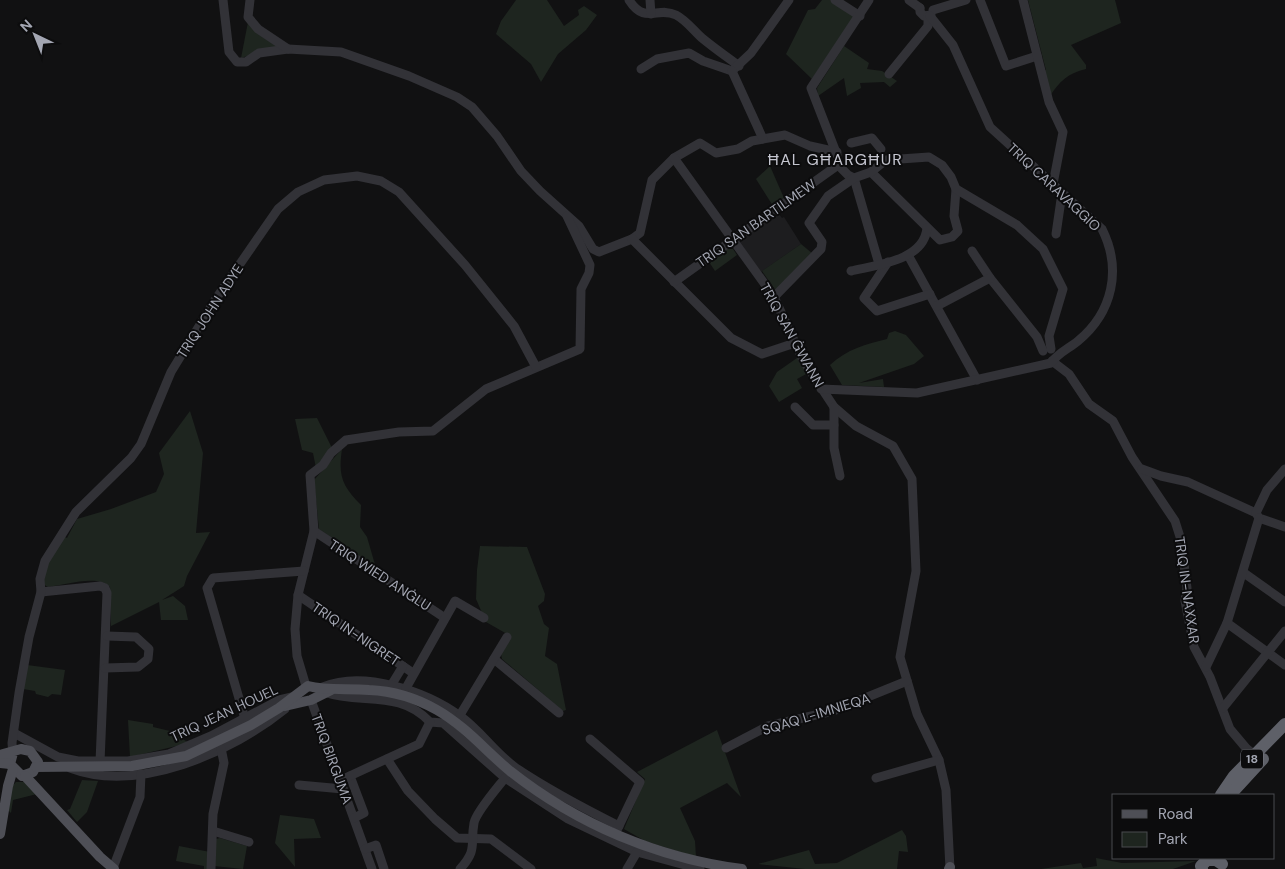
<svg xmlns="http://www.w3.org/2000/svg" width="1285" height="869" font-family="'DM Sans',sans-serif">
	<rect width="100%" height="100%" fill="#111112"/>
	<polygon fill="#1d1d1f" points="778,213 782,218 784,217 801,244 761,272 740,243 747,234"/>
	<g fill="#1e251f">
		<polygon points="516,0 547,0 564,26 579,15 578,10 584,6 597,15 586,30 558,54 541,82 531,64 496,34 501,21"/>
		<polygon points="822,0 831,0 854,16 812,79 786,54 808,10 815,9"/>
		<path d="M1028 0H1115L1121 23 1071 45 1086 65V69C1068 73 1059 82 1050 96L1043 71 1046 70Z"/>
		<polygon points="248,22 279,46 241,58"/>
		<polygon points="844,46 869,63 867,69 882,71 897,81 890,87 884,82 860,83 861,88 847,96 844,78 818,96 817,88"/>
		<polygon points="770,166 784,198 773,206 756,179"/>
		<polygon points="801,244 813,254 776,291 762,271"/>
		<polygon points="727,249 733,249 737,255 715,271 709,262"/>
		<path d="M895 331 906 335 924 356 914 364 859 383 883 379 884 387 842 385 830 365C847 349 866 344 887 339L889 333Z"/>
		<polygon points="797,358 808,373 797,379 802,388 779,402 769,386 777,372"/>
		<path d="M190 411 203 453 196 533 210 532 187 576 184 586 162 600 173 596 185 606 188 620H161L159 602 111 626 110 587C98 574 65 585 48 587L41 583 45 569 63 536 67 538 77 519 111 509 156 492 164 474 159 453Z"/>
		<polygon points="317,418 332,448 316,468 313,453 302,450 295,419"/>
		<path d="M342 449C338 476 342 486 361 505L360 527 367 537 376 568 319 529 314 480Z"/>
		<polygon points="480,546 527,547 545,594 544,601 538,606 544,624 549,628 545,656 557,664 566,710 563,711 502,659 501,654 507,634 486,622 476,599 477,570"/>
		<polygon points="27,665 65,670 61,695 52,694 48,697 36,694 35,691 23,689"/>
		<polygon points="128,720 153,724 153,727 170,731 189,743 130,757"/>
		<polygon points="717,730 741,797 727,783 680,808 695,841 696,857 645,841 624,829 645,779 637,772"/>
		<polygon points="82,780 98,781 87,812 77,822 67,810 70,809"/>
		<polygon points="16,782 24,782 37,794 13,800 11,813 6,808 11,787"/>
		<polygon points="280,815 314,819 321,838 294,839 295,867 275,843"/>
		<polygon points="902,830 906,836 908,852 899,851 897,869 805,869 758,864 809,850 815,864 837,863"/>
		<polygon points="220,838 247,846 243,869 214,866 216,839"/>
		<polygon points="179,846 210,852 208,869 204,869 204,866 176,861"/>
		<polygon points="1096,858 1122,863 1196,861 1173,869 1041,869 1081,863 1083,868 1097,866"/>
	</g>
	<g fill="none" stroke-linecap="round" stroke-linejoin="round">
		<g stroke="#323237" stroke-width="9">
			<polyline points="223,0 229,52 237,62 246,62 259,53 288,49 341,52 409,76 457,97 472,107 497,136 521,171 540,191 579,226 593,249 599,252 632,239 640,233 652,180 674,158 700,143 716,153 738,149 752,141 785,135 810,146 837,152"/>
			<polyline points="250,0 248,17 258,29 288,49"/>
			<path d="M629 0C645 25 657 6 676 15 686 20 694 31 702 38 714 48 727 57 739 66"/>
			<polyline points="650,0 651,14"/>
			<polyline points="835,0 860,16"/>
			<polyline points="909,0 920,8"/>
			<polyline points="980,0 1006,66 1037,56"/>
			<polyline points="1023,0 1049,102 1063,132 1053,184"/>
			<polyline points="920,8 920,12 924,16 931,15"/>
			<polyline points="933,10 966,0"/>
			<polyline points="641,69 657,59 689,53 703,61 732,71"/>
			<polyline points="734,69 751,53 789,0"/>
			<polyline points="732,71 763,139"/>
			<polyline points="889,74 928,26 928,17"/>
			<polyline points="851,143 872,138 881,149"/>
			<polyline points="837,155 811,88 869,0"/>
			<polyline points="674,158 774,297 803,360 834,407 856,426 893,446 912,479 916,571 900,657 917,714 939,760 946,790 950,869"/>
			<polyline points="838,165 848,175 854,178"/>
			<polyline points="871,172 940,240 952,237 958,231 954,216 956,189"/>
			<polyline points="854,178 879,264"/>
			<polyline points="1056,234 1062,193"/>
			<polyline points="632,239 731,338 762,354 795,343"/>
			<polyline points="972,251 990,278 1037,337 1043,351"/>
			<polyline points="908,255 977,380"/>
			<polyline points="888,262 864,298 877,311 930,294"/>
			<path d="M851 271C876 265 924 261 927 228"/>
			<polyline points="674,282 838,165"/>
			<polyline points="774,297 821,249 822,242 809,223 828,196 854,178 871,172 886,160 929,157 942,165 951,177 956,189 1017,225 1043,249 1063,289 1049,336 1051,349"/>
			<polyline points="937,306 990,278"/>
			<polyline points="1052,361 1069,374 1089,404 1113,421 1132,457 1175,521 1181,540 1187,588 1185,601 1194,647 1210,677 1230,729 1246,748 1252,753 1258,753"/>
			<path d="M821 389 917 393 1051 363C1058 353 1068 349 1078 341 1113 312 1122 269 1102 229L990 127 953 45 930 16"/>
			<polyline points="795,407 813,425 834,425"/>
			<polyline points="834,407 834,448 840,476"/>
			<polyline points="1142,469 1161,476 1188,482 1256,513 1259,518 1285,527"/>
			<polyline points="1256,513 1267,490 1285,469"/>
			<polyline points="314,531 445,618"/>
			<polyline points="1244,573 1285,602"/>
			<polyline points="41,592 100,586 105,588 107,593 100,762"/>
			<polyline points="298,595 413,673"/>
			<polyline points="1227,623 1285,665"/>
			<polyline points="494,659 559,713"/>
			<polyline points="1206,667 1227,623 1259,518"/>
			<polyline points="105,668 138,667 148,659 149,649 136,637 107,636"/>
			<polyline points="392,684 403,666"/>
			<polyline points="306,686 297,656 295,629 298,595 314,531 310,475 323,465 331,453 346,440 399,432 433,431 486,389 580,349 581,289 589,273 590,265 567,216"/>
			<path d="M323 687C363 670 426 691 460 716 480 730 495 753 516 768 549 790 583 808 619 826"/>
			<polyline points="406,688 455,601 484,618"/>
			<path d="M324 692C361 705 399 689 430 722L443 723 505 778 568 819 637 852 700 869"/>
			<polyline points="311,700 372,869"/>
			<polyline points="1223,708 1285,631"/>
			<polyline points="460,715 507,637"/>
			<polyline points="245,719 207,588 213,578 304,571"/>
			<polyline points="14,733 58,757 78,761 128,761 169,754 211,736 279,700 292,697"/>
			<polyline points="590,739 640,782 617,830"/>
			<polyline points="726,748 768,726 833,711 907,681"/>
			<polyline points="13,753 12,743 19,693 29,637 41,592 40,579 45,561 76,512 131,458 141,444 171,372 215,300 278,209 298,192 324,180 357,176 381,181 399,192 465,265 514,326 536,367"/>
			<polyline points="387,759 408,791 435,819 457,838 491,839 531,869"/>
			<path d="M70 768C138 794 232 752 285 709"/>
			<polyline points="350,776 364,813 354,818"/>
			<polyline points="876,778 939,760"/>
			<polyline points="341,780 419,744 430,722"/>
			<polyline points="299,785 343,789"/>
			<polyline points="213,831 249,842"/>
			<polyline points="365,849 376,845 384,869"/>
			<polyline points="113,868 140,797 141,774"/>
			<polyline points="211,869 213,814 224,763 221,748"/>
			<path d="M460 869C478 849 470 845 474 823 476 812 498 787 505 778"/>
			<polyline points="627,869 637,852"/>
		</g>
		<g stroke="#4e4f56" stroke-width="10">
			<polyline points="285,706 311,700 331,690"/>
			<polyline points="0,755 21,749 30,751 38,762 33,772 22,776 10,764 13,753"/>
			<polyline points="0,763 10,764"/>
			<path d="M36 767 132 766 186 756 251 725 279 708 308 686C327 691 349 688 369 690 393 691 416 698 437 710 465 726 486 751 510 771 577 824 657 858 742 869"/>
			<polyline points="25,776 100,857 114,869"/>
			<polyline points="0,834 8,786 13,769"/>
			<polyline points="949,869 950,867"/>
		</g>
		<g stroke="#5e6068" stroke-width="12">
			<polyline points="1221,795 1234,776 1285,724"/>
			<polyline points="1230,795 1263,759"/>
			<polyline points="1202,869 1201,866 1207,860 1216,860 1222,864"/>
		</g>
	</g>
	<g text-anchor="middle" stroke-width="4" stroke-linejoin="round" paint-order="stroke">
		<rect fill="#0c0c0d" stroke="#767880" stroke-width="1" x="1241" y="749.5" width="22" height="19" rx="4"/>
		<g font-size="12" font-weight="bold" fill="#a3a6b2">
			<text x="1252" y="763">18</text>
		</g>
		<g font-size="14" fill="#a3a6b2" stroke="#0c0c0d">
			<text transform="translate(1054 187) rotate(43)" y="5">TRIQ CARAVAGGIO</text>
			<text transform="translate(756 223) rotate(-35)" y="5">TRIQ SAN BARTILMEW</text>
			<text transform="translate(210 311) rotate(-57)" y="5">TRIQ JOHN ADYE</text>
			<text transform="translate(792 335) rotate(61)" y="5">TRIQ SAN ĠWANN</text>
			<text transform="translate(380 575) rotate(33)" y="5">TRIQ WIED ANĠLU</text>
			<text transform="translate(1187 590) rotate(82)" y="5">TRIQ IN-NAXXAR</text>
			<text transform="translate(356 634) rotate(34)" y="5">TRIQ IN-NIGRET</text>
			<text transform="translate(224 713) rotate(-25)" y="5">TRIQ JEAN HOUEL</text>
			<text transform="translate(816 714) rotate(-17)" y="5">SQAQ L-IMNIEQA</text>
			<text transform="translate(332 759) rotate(70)" y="5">TRIQ BIRGUMA</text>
		</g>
		<g font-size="16" letter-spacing="1" fill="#c4c5cf" stroke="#0c0c0d">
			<text x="835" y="165">ĦAL GĦARGĦUR</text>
		</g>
	</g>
	<rect x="1112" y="794" width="162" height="65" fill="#0c0c0d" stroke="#484a4f"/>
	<rect x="1122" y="810" width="25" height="8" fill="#4e4f56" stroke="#484a4f"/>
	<text x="1158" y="819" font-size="15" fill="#a3a6b2">Road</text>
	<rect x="1122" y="832" width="25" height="15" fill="#1e251f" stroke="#484a4f"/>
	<text x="1158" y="844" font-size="15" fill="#a3a6b2">Park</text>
	<g transform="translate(35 35) rotate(317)" stroke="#0c0c0d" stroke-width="4" paint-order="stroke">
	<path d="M0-4L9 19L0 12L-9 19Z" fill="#a3a6b2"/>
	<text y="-8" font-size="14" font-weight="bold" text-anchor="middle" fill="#a3a6b2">N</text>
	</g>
</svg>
